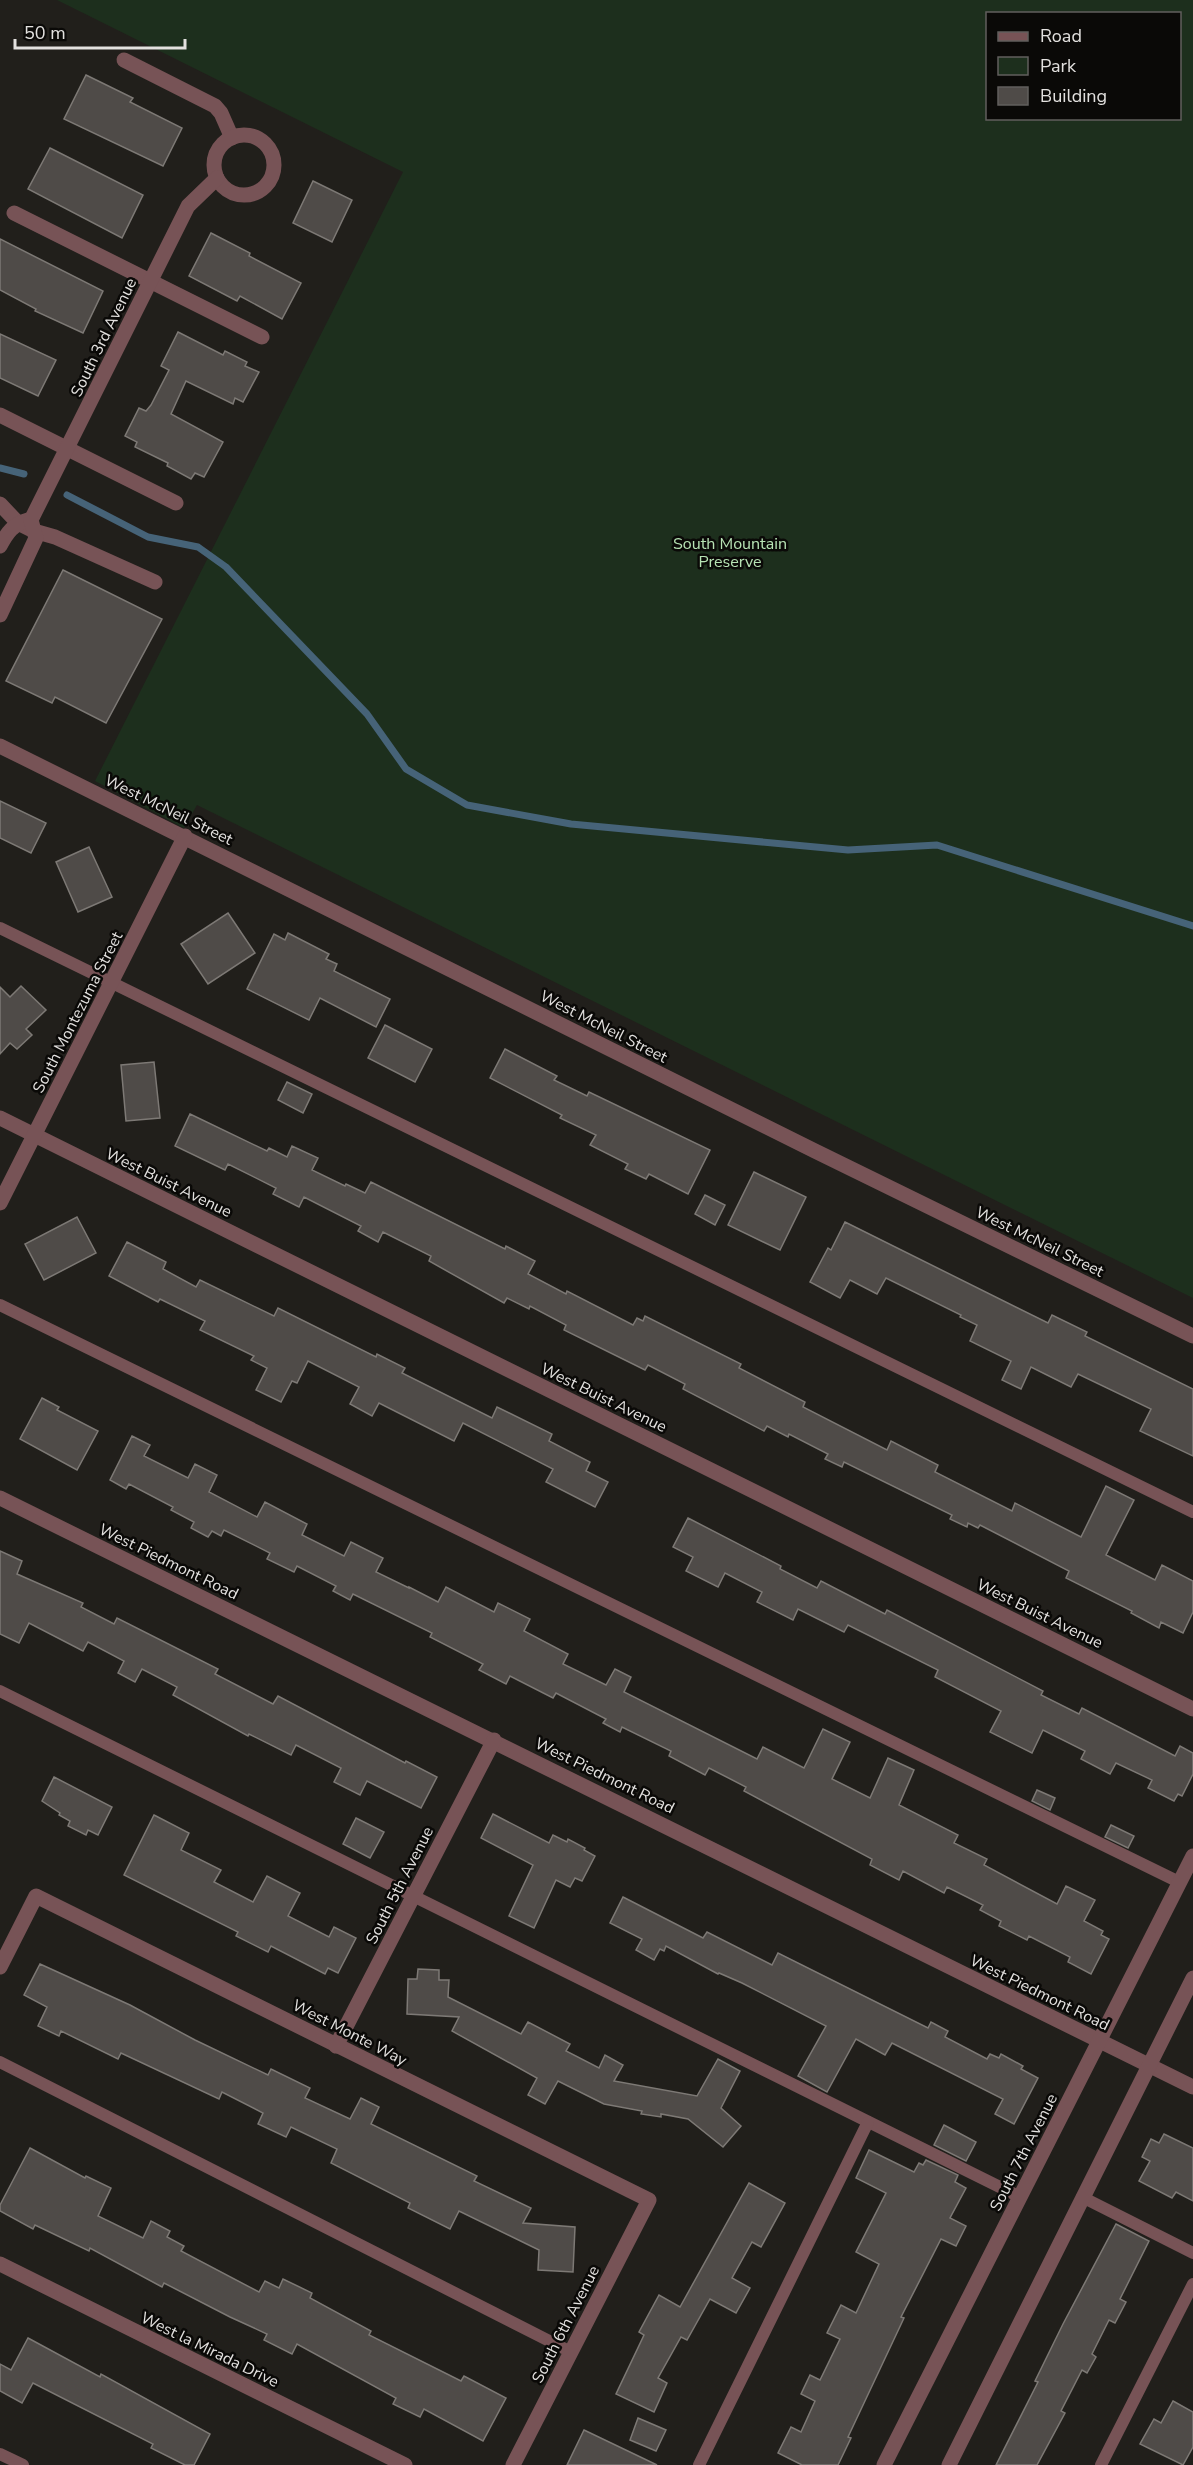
<svg xmlns="http://www.w3.org/2000/svg" width="1193" height="2465" font-family="'Nunito Sans',sans-serif">
	<rect width="100%" height="100%" fill="#211f1b"/>
	<path fill="#1d2f1d" fill-rule="evenodd" d="M57 0H1193V1298L197 805 184 828 95 781 403 172ZM988 14H1180V118H988Z"/>
	<g fill="none" stroke-linecap="round" stroke-linejoin="round">
		<g stroke="#466378" stroke-width="7">
			<polyline points="0,468 24,474"/>
			<polyline points="67,495 148,537 198,547 226,567 367,714 406,769 467,805 571,824 848,850 937,845 1193,926"/>
		</g>
	</g>
	<g fill="#4f4b48" stroke="#7d7975" stroke-width="1.5">
		<polygon points="86,75 133,98 130,102 182,128 163,166 64,119"/>
		<polygon points="50,148 143,195 122,238 28,189"/>
		<polygon points="313,181 352,200 332,242 293,223"/>
		<polygon points="211,233 250,253 249,256 301,283 282,319 240,296 237,301 189,276"/>
		<polygon points="0,239 103,291 83,333 35,311 36,309 0,290"/>
		<polygon points="178,332 223,355 225,351 247,362 245,366 259,372 243,402 235,398 233,404 186,381 171,414 223,442 204,477 195,473 191,479 167,466 168,463 135,447 137,442 125,436 139,408 146,411 151,405 169,370 161,366"/>
		<polygon points="0,334 56,360 38,396 0,378"/>
		<polygon points="63,570 162,619 106,723 55,697 52,703 6,681"/>
		<polygon points="0,801 46,823 31,853 0,838"/>
		<polygon points="89,847 112,897 78,912 56,862"/>
		<polygon points="228,913 255,953 208,984 181,944"/>
		<polygon points="288,933 329,954 326,959 337,964 334,971 390,999 376,1027 320,998 309,1020 247,989 274,934 285,940"/>
		<polygon points="21,986 46,1010 26,1029 32,1035 17,1049 10,1043 0,1054 0,987 10,997"/>
		<polygon points="385,1025 432,1049 415,1082 368,1058"/>
		<polygon points="505,1049 557,1076 554,1080 587,1096 589,1092 710,1150 688,1194 649,1174 646,1179 625,1169 628,1164 590,1145 596,1135 560,1118 562,1115 490,1078"/>
		<polygon points="154,1062 160,1118 126,1121 121,1065"/>
		<polygon points="287,1082 312,1094 303,1113 278,1100"/>
		<polygon points="190,1114 267,1151 269,1148 287,1157 292,1146 318,1158 312,1170 345,1186 346,1184 365,1193 371,1182 505,1249 506,1246 535,1261 528,1274 566,1294 567,1291 633,1325 637,1318 643,1321 645,1316 741,1364 739,1368 805,1402 803,1407 887,1450 891,1441 938,1465 935,1472 1012,1511 1015,1503 1081,1537 1106,1486 1134,1500 1106,1555 1155,1580 1162,1565 1193,1581 1193,1612 1183,1633 1161,1622 1159,1628 1131,1613 1132,1611 1066,1578 1069,1571 980,1525 978,1528 968,1523 967,1527 950,1519 952,1515 844,1462 842,1467 825,1459 828,1454 789,1434 788,1437 767,1426 764,1431 683,1389 685,1384 648,1365 645,1370 564,1330 566,1325 530,1306 529,1309 507,1298 504,1303 429,1261 431,1256 383,1232 378,1242 358,1231 361,1226 304,1197 299,1207 273,1194 276,1188 228,1164 225,1170 175,1146"/>
		<polygon points="754,1172 806,1197 780,1250 728,1225"/>
		<polygon points="705,1195 725,1205 715,1225 695,1214"/>
		<polygon points="77,1217 96,1253 44,1280 25,1244"/>
		<polygon points="845,1222 1048,1323 1052,1315 1087,1332 1085,1336 1193,1389 1193,1456 1140,1431 1151,1409 1078,1374 1071,1387 1031,1367 1021,1389 1002,1380 1011,1361 970,1341 977,1325 960,1317 961,1315 886,1278 877,1294 850,1280 840,1298 810,1282 828,1248 831,1250"/>
		<polygon points="127,1242 166,1262 163,1269 196,1287 200,1280 274,1316 278,1308 376,1357 377,1354 405,1368 402,1373 492,1418 497,1407 552,1434 549,1441 590,1462 586,1471 608,1482 595,1507 546,1482 553,1469 463,1423 454,1441 379,1403 372,1416 350,1404 359,1387 308,1361 297,1383 292,1381 281,1402 256,1390 267,1368 251,1360 254,1356 200,1330 205,1321 160,1299 158,1302 109,1276"/>
		<polygon points="42,1398 59,1407 57,1410 98,1431 77,1470 20,1439"/>
		<polygon points="132,1436 150,1445 144,1456 188,1478 195,1464 217,1475 209,1492 257,1517 265,1502 307,1524 302,1535 344,1556 351,1542 383,1558 376,1572 409,1588 409,1587 438,1602 446,1587 494,1612 498,1603 530,1619 524,1631 568,1654 563,1664 606,1685 615,1669 631,1677 624,1692 757,1759 763,1747 804,1768 823,1729 850,1742 832,1779 870,1798 888,1758 914,1770 899,1805 958,1835 954,1843 987,1859 984,1865 1057,1904 1066,1886 1095,1900 1084,1921 1103,1931 1101,1935 1109,1939 1091,1974 1068,1962 1070,1957 1029,1936 1027,1940 999,1926 1001,1921 980,1910 983,1905 947,1887 944,1893 903,1871 899,1880 870,1865 872,1859 744,1791 746,1787 709,1768 705,1775 669,1756 671,1751 622,1727 620,1732 603,1723 606,1719 556,1693 553,1698 510,1676 506,1684 479,1670 483,1664 430,1637 432,1633 353,1594 350,1600 333,1591 336,1586 297,1566 294,1572 267,1559 270,1553 224,1530 221,1536 212,1531 208,1537 191,1528 194,1522 171,1510 173,1507 129,1484 126,1489 110,1480"/>
		<polygon points="688,1518 781,1566 780,1569 817,1588 821,1581 885,1614 887,1610 1043,1691 1041,1695 1079,1714 1082,1708 1175,1756 1180,1746 1193,1753 1193,1774 1182,1796 1178,1794 1174,1801 1148,1788 1152,1780 1116,1763 1110,1774 1081,1759 1085,1751 1043,1730 1032,1753 990,1732 1001,1711 935,1677 938,1670 848,1625 844,1632 798,1609 793,1620 757,1602 762,1592 725,1573 718,1587 686,1571 693,1557 673,1547"/>
		<polygon points="0,1551 22,1561 17,1574 83,1603 81,1607 114,1624 117,1618 218,1669 215,1674 273,1704 278,1696 405,1763 406,1761 437,1777 421,1808 367,1781 360,1795 334,1782 341,1768 296,1745 291,1755 249,1734 248,1736 173,1695 177,1687 142,1669 135,1682 118,1673 124,1661 88,1642 83,1651 29,1623 19,1643 0,1634"/>
		<polygon points="54,1777 112,1807 98,1835 88,1830 86,1835 68,1826 70,1821 59,1815 60,1813 42,1801"/>
		<polygon points="1037,1790 1055,1798 1050,1810 1032,1801"/>
		<polygon points="493,1814 549,1843 553,1835 567,1842 568,1839 585,1848 584,1850 595,1856 582,1881 575,1878 570,1887 556,1880 534,1928 509,1916 533,1865 481,1838"/>
		<polygon points="154,1815 189,1833 181,1850 221,1870 214,1882 253,1902 267,1876 300,1893 288,1916 329,1937 334,1927 356,1938 338,1973 328,1968 325,1974 271,1946 268,1952 236,1936 238,1932 124,1875"/>
		<polygon points="356,1818 384,1832 370,1858 343,1844"/>
		<polygon points="1111,1825 1134,1836 1128,1848 1105,1837"/>
		<polygon points="623,1897 703,1938 707,1932 772,1965 778,1953 928,2028 931,2022 948,2031 945,2037 987,2059 990,2054 999,2058 1001,2054 1023,2066 1021,2069 1038,2078 1014,2124 995,2114 1003,2099 892,2043 885,2055 856,2039 827,2092 798,2076 826,2026 742,1983 719,1973 718,1974 666,1946 664,1951 660,1949 654,1960 636,1950 642,1939 610,1923"/>
		<polygon points="40,1964 130,2005 195,2040 268,2075 271,2069 310,2088 305,2098 350,2119 361,2098 379,2107 371,2124 477,2176 474,2181 531,2208 523,2223 575,2227 573,2272 538,2270 539,2250 459,2211 450,2229 408,2208 410,2203 331,2163 337,2149 291,2127 286,2137 258,2124 263,2113 222,2092 219,2099 121,2053 118,2059 61,2031 59,2036 38,2026 47,2007 24,1995"/>
		<polygon points="418,1969 439,1970 439,1980 449,1980 448,1997 521,2034 528,2022 570,2044 566,2051 599,2068 605,2055 623,2065 614,2081 697,2096 718,2059 740,2071 721,2108 741,2126 723,2147 688,2119 661,2114 661,2117 641,2114 642,2111 604,2104 558,2081 545,2104 528,2095 537,2078 452,2031 459,2017 407,2014 408,1979 417,1979"/>
		<polygon points="944,2125 976,2142 966,2161 934,2145"/>
		<polygon points="1164,2134 1193,2148 1193,2201 1176,2192 1172,2198 1139,2181 1150,2161 1142,2157 1151,2139 1159,2143"/>
		<polygon points="30,2148 85,2178 86,2176 111,2188 98,2216 143,2238 151,2221 170,2231 167,2237 184,2246 181,2251 259,2292 265,2281 279,2288 283,2279 312,2293 310,2298 371,2331 369,2335 461,2381 464,2376 506,2398 483,2441 424,2409 420,2417 393,2404 396,2398 297,2344 292,2354 264,2340 267,2334 230,2317 164,2283 162,2287 90,2248 89,2251 35,2225 33,2229 0,2211 0,2205"/>
		<polygon points="869,2150 914,2172 919,2163 923,2165 926,2160 958,2175 955,2182 966,2188 950,2218 966,2226 956,2246 941,2239 901,2317 904,2318 848,2437 851,2438 838,2465 802,2465 778,2453 791,2427 801,2432 815,2401 801,2394 810,2375 820,2380 840,2339 827,2333 841,2305 856,2313 879,2264 856,2252 886,2193 856,2178"/>
		<polygon points="749,2183 785,2203 761,2247 752,2242 732,2278 750,2288 736,2313 710,2299 687,2340 681,2337 658,2378 667,2383 654,2412 616,2394 644,2335 639,2332 659,2295 680,2307"/>
		<polygon points="1116,2224 1149,2241 1120,2299 1126,2302 1115,2323 1109,2320 1092,2354 1096,2357 1087,2373 1082,2370 1061,2411 1065,2413 1037,2465 996,2465 1038,2382 1035,2381 1063,2324"/>
		<polygon points="28,2338 100,2377 101,2374 210,2434 194,2465 185,2465 151,2448 153,2444 33,2383 22,2403 0,2391 0,2364 11,2370"/>
		<polygon points="1173,2401 1193,2412 1193,2447 1183,2465 1140,2444 1154,2419 1161,2423"/>
		<polygon points="638,2418 666,2430 656,2451 630,2440"/>
		<polygon points="584,2430 657,2465 567,2465"/>
	</g>
	<g fill="none" stroke-linecap="round" stroke-linejoin="round">
		<g stroke="#775356" stroke-width="12">
			<polyline points="0,928 1193,1512"/>
			<polyline points="0,1305 1179,1882"/>
			<polyline points="0,1691 1020,2197"/>
			<polyline points="0,2062 571,2352"/>
			<polyline points="1082,2197 1193,2253"/>
			<polyline points="0,2454 23,2465"/>
			<polyline points="699,2465 868,2122"/>
			<polyline points="1101,2465 1193,2284"/>
		</g>
		<g stroke="#775356" stroke-width="15">
			<polyline points="124,60 215,106 221,113 232,138"/>
			<circle cx="244" cy="165" r="30"/>
			<polyline points="14,213 262,337"/>
			<polyline points="0,415 176,503"/>
			<polyline points="0,504 18,523 34,531 55,537 155,582"/>
			<path d="M0 546C7 533 13 524 28 520"/>
			<polyline points="0,615 36,538 31,520 188,206 217,178"/>
			<polyline points="0,746 815,1151 1193,1336"/>
			<polyline points="0,1118 1193,1709"/>
			<polyline points="0,1203 185,836"/>
			<polyline points="0,1498 1193,2087"/>
			<polyline points="0,1967 36,1896 649,2200 513,2465"/>
			<polyline points="336,2046 494,1740"/>
			<polyline points="0,2264 405,2465"/>
			<polyline points="884,2465 1193,1856"/>
			<polyline points="949,2465 1193,1978"/>
		</g>
	</g>
	<g text-anchor="middle" stroke-width="5" stroke-linejoin="round" paint-order="stroke">
		<g font-size="16" fill="#e3e1df" stroke="#0a0907">
			<text transform="translate(103 337) rotate(-64)" y="6">South 3rd Avenue</text>
			<text transform="translate(169 809) rotate(26)" y="6">West McNeil Street</text>
			<text transform="translate(77 1012) rotate(-63)" y="6">South Montezuma Street</text>
			<text transform="translate(604 1026) rotate(27)" y="6">West McNeil Street</text>
			<text transform="translate(169 1182) rotate(26)" y="6">West Buist Avenue</text>
			<text transform="translate(1040 1241) rotate(26)" y="6">West McNeil Street</text>
			<text transform="translate(604 1397) rotate(26)" y="6">West Buist Avenue</text>
			<text transform="translate(169 1561) rotate(26)" y="6">West Piedmont Road</text>
			<text transform="translate(1040 1613) rotate(26)" y="6">West Buist Avenue</text>
			<text transform="translate(605 1775) rotate(26)" y="6">West Piedmont Road</text>
			<text transform="translate(399 1885) rotate(-63)" y="6">South 5th Avenue</text>
			<text transform="translate(1040 1992) rotate(26)" y="6">West Piedmont Road</text>
			<text transform="translate(350 2032) rotate(27)" y="6">West Monte Way</text>
			<text transform="translate(1023 2152) rotate(-63)" y="6">South 7th Avenue</text>
			<text transform="translate(565 2324) rotate(-63)" y="6">South 6th Avenue</text>
			<text transform="translate(210 2349) rotate(26)" y="6">West la Mirada Drive</text>
		</g>
		<g font-size="16" fill="#b7e3b4" stroke="#0a0907">
			<text x="730" y="549">South Mountain<tspan x="730" dy="18">Preserve</tspan></text>
		</g>
	</g>
	<rect x="986" y="12" width="195" height="108" fill="#0a0907" stroke="#615f5d" stroke-width="1.5"/>
	<rect x="998" y="32" width="30" height="9" fill="#775356" stroke="#615f5d" stroke-width="1.5"/>
	<text x="1040" y="42" font-size="18" fill="#e3e1df">Road</text>
	<rect x="998" y="57" width="30" height="18" fill="#1d2f1d" stroke="#615f5d" stroke-width="1.5"/>
	<text x="1040" y="72" font-size="18" fill="#e3e1df">Park</text>
	<rect x="998" y="87" width="30" height="18" fill="#4f4b48" stroke="#615f5d" stroke-width="1.5"/>
	<text x="1040" y="102" font-size="18" fill="#e3e1df">Building</text>
	<path d="M15 39v9h170v-9" fill="none" stroke="#e3e1df" stroke-width="3"/>
	<text x="24" y="39" font-size="18" fill="#e3e1df" stroke="#0a0907" stroke-width="4.5" paint-order="stroke">50 m</text>
</svg>
